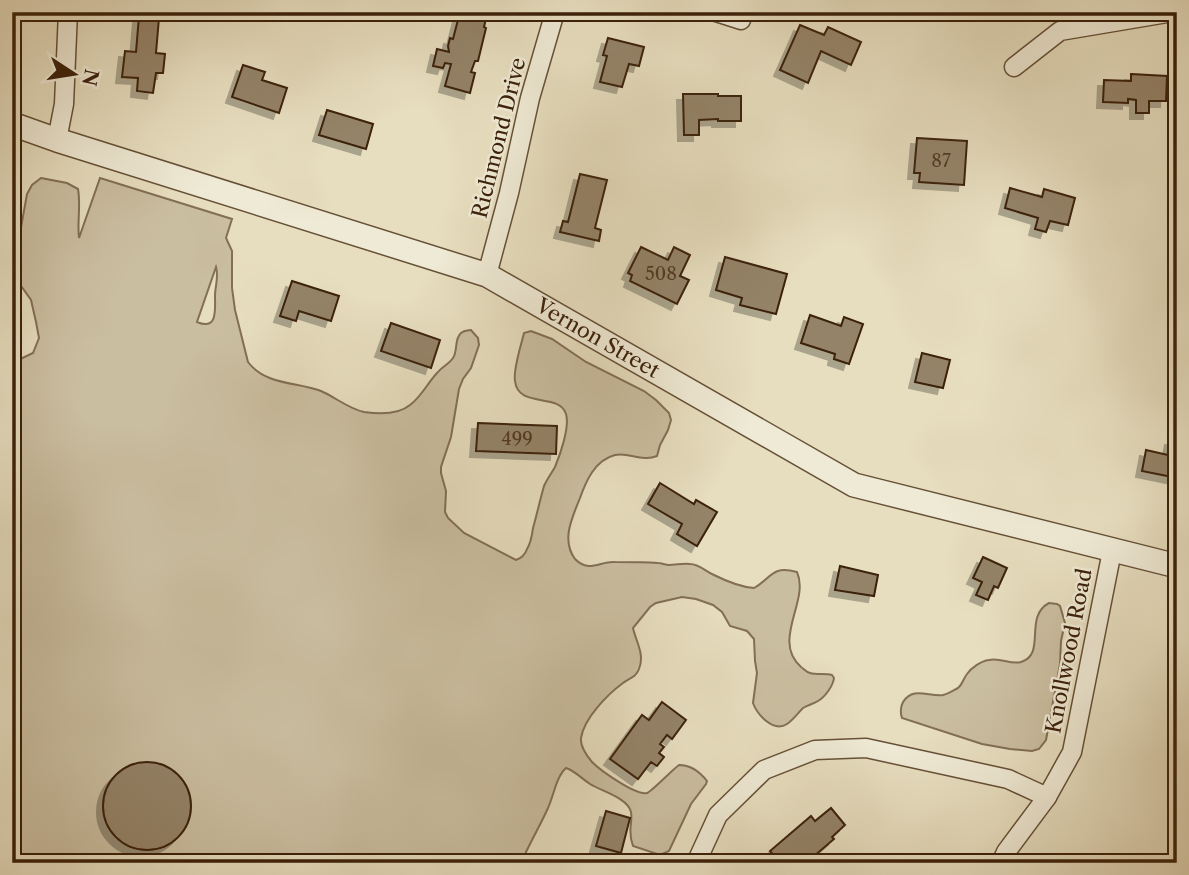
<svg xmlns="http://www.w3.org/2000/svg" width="1189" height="875" font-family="'Libre Caslon Text',serif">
	<defs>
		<filter id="shadow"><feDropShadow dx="-6" dy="6" stdDeviation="0" flood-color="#0004"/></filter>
	</defs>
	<rect width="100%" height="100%" fill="#e7debf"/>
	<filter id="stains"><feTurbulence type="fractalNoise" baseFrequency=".00286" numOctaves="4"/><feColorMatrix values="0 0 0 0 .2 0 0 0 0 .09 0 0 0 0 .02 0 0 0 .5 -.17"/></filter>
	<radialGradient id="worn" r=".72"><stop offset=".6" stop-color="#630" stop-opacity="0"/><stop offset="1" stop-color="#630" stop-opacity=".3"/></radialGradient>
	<g fill="#cabea0" stroke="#826f55" stroke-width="2" fill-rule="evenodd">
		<path d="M41 178 67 183 78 189C81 206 77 222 79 238L100 178 232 219 226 238 232 251V288L235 310 248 362C265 385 297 382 321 391 335 397 349 409 364 412 378 414 398 415 410 405 422 396 428 382 438 372 442 367 449 364 453 358 458 351 454 339 461 333 465 330 466 331 471 330L478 338 479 345 471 368 463 379 459 389 451 437 441 467V473L446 491 445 512 448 518 464 533 516 560C522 558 525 555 527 549 531 543 532 535 533 528 537 514 540 500 544 486 547 479 551 474 555 467 560 455 570 427 566 414 559 392 518 409 515 381 513 369 521 346 524 333L531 331 552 339 586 362 644 391 656 400 669 413 671 420 668 430 660 445 657 456C642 462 629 452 615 455 595 460 586 481 580 498 572 518 561 540 575 559 579 563 583 566 589 566 598 566 606 561 615 562 629 562 644 562 658 563 662 563 665 565 669 565 676 565 683 563 690 564 699 564 705 571 714 575 726 581 740 587 754 588 772 578 771 565 797 572 810 601 771 640 801 667 804 669 806 672 810 673 817 675 825 673 832 675L834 678C833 686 825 697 818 701 813 704 808 705 803 708 798 713 793 720 787 724 773 733 757 714 753 703L757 673 755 661 754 639 747 631 730 626 722 612 713 605 696 599 682 597 656 603 650 607 633 628C636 642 645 654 639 669 636 677 630 678 623 683 608 694 584 718 581 738 580 746 587 756 592 762 600 770 636 796 647 793 651 792 672 770 679 765 690 765 700 772 707 781L706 784 691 804 669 851 660 855 633 846C627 830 633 824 631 812 628 798 601 791 590 784 581 778 575 771 566 768 556 777 554 795 548 808 540 826 529 844 521 863H12V363L33 353 39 338 36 322 31 300 19 283 12 270V249L20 233 27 194 32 185ZM216 267C219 277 215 286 215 296 215 309 218 331 197 322Z"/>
		<path d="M1049 603 1057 604 1060 606 1065 623 1061 641 1060 664 1046 740 1039 749 1032 751 1010 749 982 744 902 718C900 712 900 708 903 702 913 686 929 697 943 695 948 694 954 690 958 688 963 684 963 679 967 674 971 668 981 661 989 660 1000 657 1010 665 1021 662 1047 654 1023 617 1049 603Z"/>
	</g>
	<g fill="#948368" stroke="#3b200a" stroke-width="2" filter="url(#shadow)">
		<polygon points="460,12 487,14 484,27 486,28 478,61 475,61 471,72 475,73 470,93 445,86 451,64 445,63 443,68 433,66 437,49 449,52 448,46 450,38 453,39"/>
		<polygon points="139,16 159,18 156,53 165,54 163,73 156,73 153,93 137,91 138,78 122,77 125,51 136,52"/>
		<polygon points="800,25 824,35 828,27 861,42 851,65 821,51 808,83 780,70"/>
		<polygon points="608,38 644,47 639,66 629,64 622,87 600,82 607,56 603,55"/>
		<polygon points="243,65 265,72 262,80 287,88 279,113 232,97"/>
		<polygon points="1131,74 1167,76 1166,101 1149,101 1149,113 1136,113 1136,100 1128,99 1128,103 1103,102 1104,80 1131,81"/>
		<polygon points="683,94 718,94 718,96 741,96 741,121 718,121 718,119 699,120 699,135 684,135"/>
		<polygon points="327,110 373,124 366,149 319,135"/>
		<polygon points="917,138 967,141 964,185 919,182 920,173 914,173"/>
		<polygon points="580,174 607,180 595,228 601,230 599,241 560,232 563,221 568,222"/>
		<polygon points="1010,188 1042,197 1044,189 1075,198 1068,225 1050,221 1046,232 1035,229 1038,218 1005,208"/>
		<polygon points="641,247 668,260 674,247 690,255 680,276 689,280 677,304 630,281 632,275 628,273"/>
		<polygon points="725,257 787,274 776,314 740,305 742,298 716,290"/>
		<polygon points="292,281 339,296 331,321 299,311 296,321 280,316"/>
		<polygon points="810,315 841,326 844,317 863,324 849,364 834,359 835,354 801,343"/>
		<polygon points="391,323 440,340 431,368 381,351"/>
		<polygon points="922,353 950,360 943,388 915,382"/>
		<polygon points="478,423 557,426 556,454 476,451"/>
		<polygon points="1171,439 1177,440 1177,478 1142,471 1146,450 1168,455"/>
		<polygon points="660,483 694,504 696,500 717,512 697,546 677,534 682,524 648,504"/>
		<polygon points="983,557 1007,568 998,588 994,586 988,600 976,595 982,582 973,578"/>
		<polygon points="840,566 878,575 874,596 835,590"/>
		<polygon points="662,702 686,720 672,739 667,735 660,744 664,747 659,753 664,757 657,766 651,762 638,779 610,759 642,715 649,720"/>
		<circle cx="147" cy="806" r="44"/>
		<polygon points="831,808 845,825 832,837 834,839 806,863 780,863 770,851 811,816 815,821"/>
		<polygon points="606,811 630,818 621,853 596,846"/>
	</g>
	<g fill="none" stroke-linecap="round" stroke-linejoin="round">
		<g stroke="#665037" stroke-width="21">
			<g id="minor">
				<polyline points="716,12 741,20"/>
				<polyline points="1014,67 1060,31 1173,12"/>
				<polyline points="57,140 64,104 68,12"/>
				<polyline points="487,275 509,193 530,98 555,12"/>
				<polyline points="696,863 718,815 764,770 815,750 866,748 1008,779 1047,797"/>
				<polyline points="1001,863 1006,852 1047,797 1072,752 1112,551"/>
			</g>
		</g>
		<g stroke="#665037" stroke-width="26">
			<g id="tertiary">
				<path id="s1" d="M12 124 57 140 487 275 854 485 1177 566"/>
			</g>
		</g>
		<use href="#minor" stroke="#efead5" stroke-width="18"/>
		<use href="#tertiary" stroke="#efead5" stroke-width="23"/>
	</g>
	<g text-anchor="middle" stroke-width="5" stroke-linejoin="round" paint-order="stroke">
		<g font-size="18" fill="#513922">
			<text x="941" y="167">87</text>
			<text x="661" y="280">508</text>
			<text x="517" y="445">499</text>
		</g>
		<g font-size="21" fill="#3b200a" stroke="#efead5">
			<text transform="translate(499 138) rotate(-76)" y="7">Richmond Drive</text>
			<text dy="7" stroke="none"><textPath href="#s1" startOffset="626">Vernon Street</textPath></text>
			<text transform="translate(1069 651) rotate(-79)" y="7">Knollwood Road</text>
		</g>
	</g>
	<rect width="1189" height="875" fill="none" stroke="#e7debf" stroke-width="42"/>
	<rect x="14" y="14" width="1161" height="847" fill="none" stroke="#3b200a" stroke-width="3.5"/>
	<rect x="21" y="21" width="1147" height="833" fill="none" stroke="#3b200a" stroke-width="2"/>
	<g transform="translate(74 74) rotate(102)" stroke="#efead5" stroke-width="5" paint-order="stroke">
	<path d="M0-5L12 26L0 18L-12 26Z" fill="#3b200a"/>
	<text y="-10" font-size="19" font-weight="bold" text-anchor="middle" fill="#3b200a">N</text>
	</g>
	<rect width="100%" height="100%" filter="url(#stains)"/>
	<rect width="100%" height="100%" fill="url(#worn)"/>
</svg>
